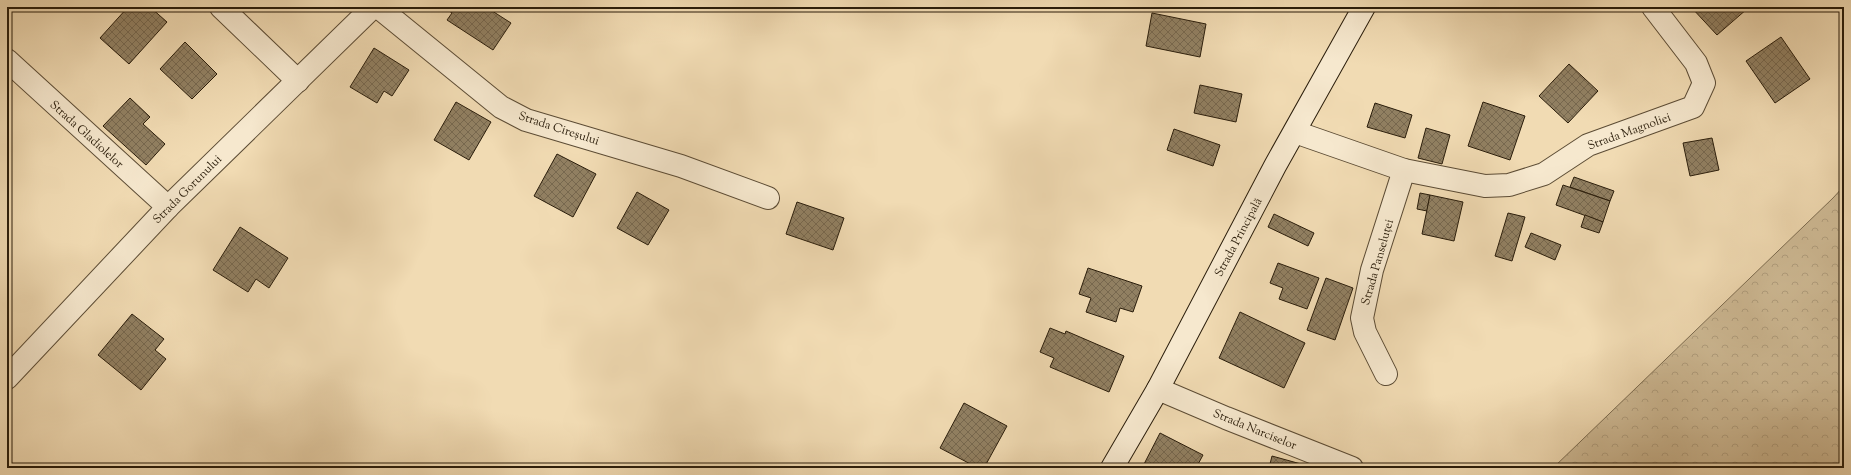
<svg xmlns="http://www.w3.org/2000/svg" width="1851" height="475" font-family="'Sorts Mill Goudy',serif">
	<defs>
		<pattern id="forest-crowns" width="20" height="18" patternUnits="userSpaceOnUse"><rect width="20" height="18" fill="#cfbb96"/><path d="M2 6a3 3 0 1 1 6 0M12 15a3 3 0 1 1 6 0" fill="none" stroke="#b2a080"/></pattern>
		<pattern id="building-cross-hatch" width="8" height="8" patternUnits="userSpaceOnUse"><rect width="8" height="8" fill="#918062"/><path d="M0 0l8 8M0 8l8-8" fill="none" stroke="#77684f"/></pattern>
	</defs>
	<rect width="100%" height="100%" fill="#f1dbb3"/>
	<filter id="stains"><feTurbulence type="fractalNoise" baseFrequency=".005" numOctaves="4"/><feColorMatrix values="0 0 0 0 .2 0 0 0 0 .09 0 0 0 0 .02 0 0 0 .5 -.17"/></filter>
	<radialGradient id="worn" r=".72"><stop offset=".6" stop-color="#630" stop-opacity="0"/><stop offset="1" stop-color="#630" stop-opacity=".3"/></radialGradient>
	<polygon fill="url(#forest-crowns)" stroke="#7c6c50" points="1844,186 1844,468 1553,468 1833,198"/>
	<g fill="url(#building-cross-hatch)" stroke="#2a1d0b">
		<polygon points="128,7 150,7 167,22 129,64 100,38"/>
		<polygon points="446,7 486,7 511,23 493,50 447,20 452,13 445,8"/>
		<polygon points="1691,7 1745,7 1747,9 1717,35"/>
		<polygon points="1152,13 1206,24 1200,57 1146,46"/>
		<polygon points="1781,37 1810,79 1775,103 1746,61"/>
		<polygon points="185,42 217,74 192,99 160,69"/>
		<polygon points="374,48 409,70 392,96 384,91 377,103 350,87"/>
		<polygon points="1569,64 1598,91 1568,123 1539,96"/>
		<polygon points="1200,85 1242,94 1236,122 1194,113"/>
		<polygon points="130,98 150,117 143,124 165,144 146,165 103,126"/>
		<polygon points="456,102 491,122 469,160 434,140"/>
		<polygon points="1483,102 1525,116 1510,160 1468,146"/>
		<polygon points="1375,103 1412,115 1405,138 1367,127"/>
		<polygon points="1426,128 1450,135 1442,164 1418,158"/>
		<polygon points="1174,129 1220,145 1213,166 1167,150"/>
		<polygon points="1712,138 1719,170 1690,176 1683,143"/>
		<polygon points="557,154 596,174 573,217 534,196"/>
		<polygon points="1574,177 1614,191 1610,201 1570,187"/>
		<polygon points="1563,185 1610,201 1603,222 1556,205"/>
		<polygon points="637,192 669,210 648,245 617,228"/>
		<polygon points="1420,193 1430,195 1427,211 1417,209"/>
		<polygon points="1430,195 1463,202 1454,241 1422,234"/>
		<polygon points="797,202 844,218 833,250 786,234"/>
		<polygon points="1508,213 1525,217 1512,261 1495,256"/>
		<polygon points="1274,214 1314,233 1308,246 1268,227"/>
		<polygon points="1585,215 1603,222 1599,233 1581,227"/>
		<polygon points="240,227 288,258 269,288 256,279 248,292 213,270"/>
		<polygon points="1531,233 1561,245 1555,260 1525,247"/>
		<polygon points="1278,263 1319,278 1307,309 1279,299 1283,288 1270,283"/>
		<polygon points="1088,268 1142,286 1133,312 1120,308 1116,322 1086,312 1091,298 1079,294"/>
		<polygon points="1326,278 1353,288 1335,340 1307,330"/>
		<polygon points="1240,312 1305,343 1284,388 1219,358"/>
		<polygon points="132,314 164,339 155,350 166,359 141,390 98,355"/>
		<polygon points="1050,328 1065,334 1066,331 1124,356 1109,392 1050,367 1054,358 1040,352"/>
		<polygon points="964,403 1007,426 984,468 978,468 940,448"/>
		<polygon points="1160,433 1203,455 1196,468 1142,468"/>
		<polygon points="1272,456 1301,464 1300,468 1269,468"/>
	</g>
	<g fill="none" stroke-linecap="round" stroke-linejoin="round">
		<g stroke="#5c4c35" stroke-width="24">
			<g id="street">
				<polyline points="221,7 298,81"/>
				<polyline points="378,7 501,107 526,120 681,166 768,198"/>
				<polyline points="7,60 168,207"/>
				<polyline points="1295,132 1404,170 1485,186 1509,185 1544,174 1588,145 1693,107 1704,83 1696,63 1653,7"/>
				<polyline points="1386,374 1365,332 1362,318 1372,270 1404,170"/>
				<polyline points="7,378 168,207 373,7"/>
				<polyline points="1158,389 1226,418 1352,468"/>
			</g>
		</g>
		<g stroke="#2a1d0b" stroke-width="24">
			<polyline id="secondary" points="1112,468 1158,389 1275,166 1364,7"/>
		</g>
		<use href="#street" stroke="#f6e8ce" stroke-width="22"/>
		<use href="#secondary" stroke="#f6e8ce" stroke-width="22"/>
	</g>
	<g text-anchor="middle" stroke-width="3" stroke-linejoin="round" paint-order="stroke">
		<g font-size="12" fill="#2a1d0b" stroke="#f6e8ce">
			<text transform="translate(559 128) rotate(18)" y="4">Strada Cireșului</text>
			<text transform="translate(1629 131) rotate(-20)" y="4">Strada Magnoliei</text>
			<text transform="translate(87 134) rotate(42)" y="4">Strada Gladiolelor</text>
			<text transform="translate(187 189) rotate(-45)" y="4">Strada Gorunului</text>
			<text transform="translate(1238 237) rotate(-62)" y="4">Strada Principală</text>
			<text transform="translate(1377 262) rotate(-74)" y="4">Strada Panseluței</text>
			<text transform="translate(1255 429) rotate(22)" y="4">Strada Narciselor</text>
		</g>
	</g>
	<rect width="1851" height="475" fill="none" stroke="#f1dbb3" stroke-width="24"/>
	<rect x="8" y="8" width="1835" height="459" fill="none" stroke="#2a1d0b" stroke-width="2"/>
	<rect x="12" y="12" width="1827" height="451" fill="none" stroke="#2a1d0b"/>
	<rect width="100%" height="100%" filter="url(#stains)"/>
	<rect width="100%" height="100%" fill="url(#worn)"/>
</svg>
